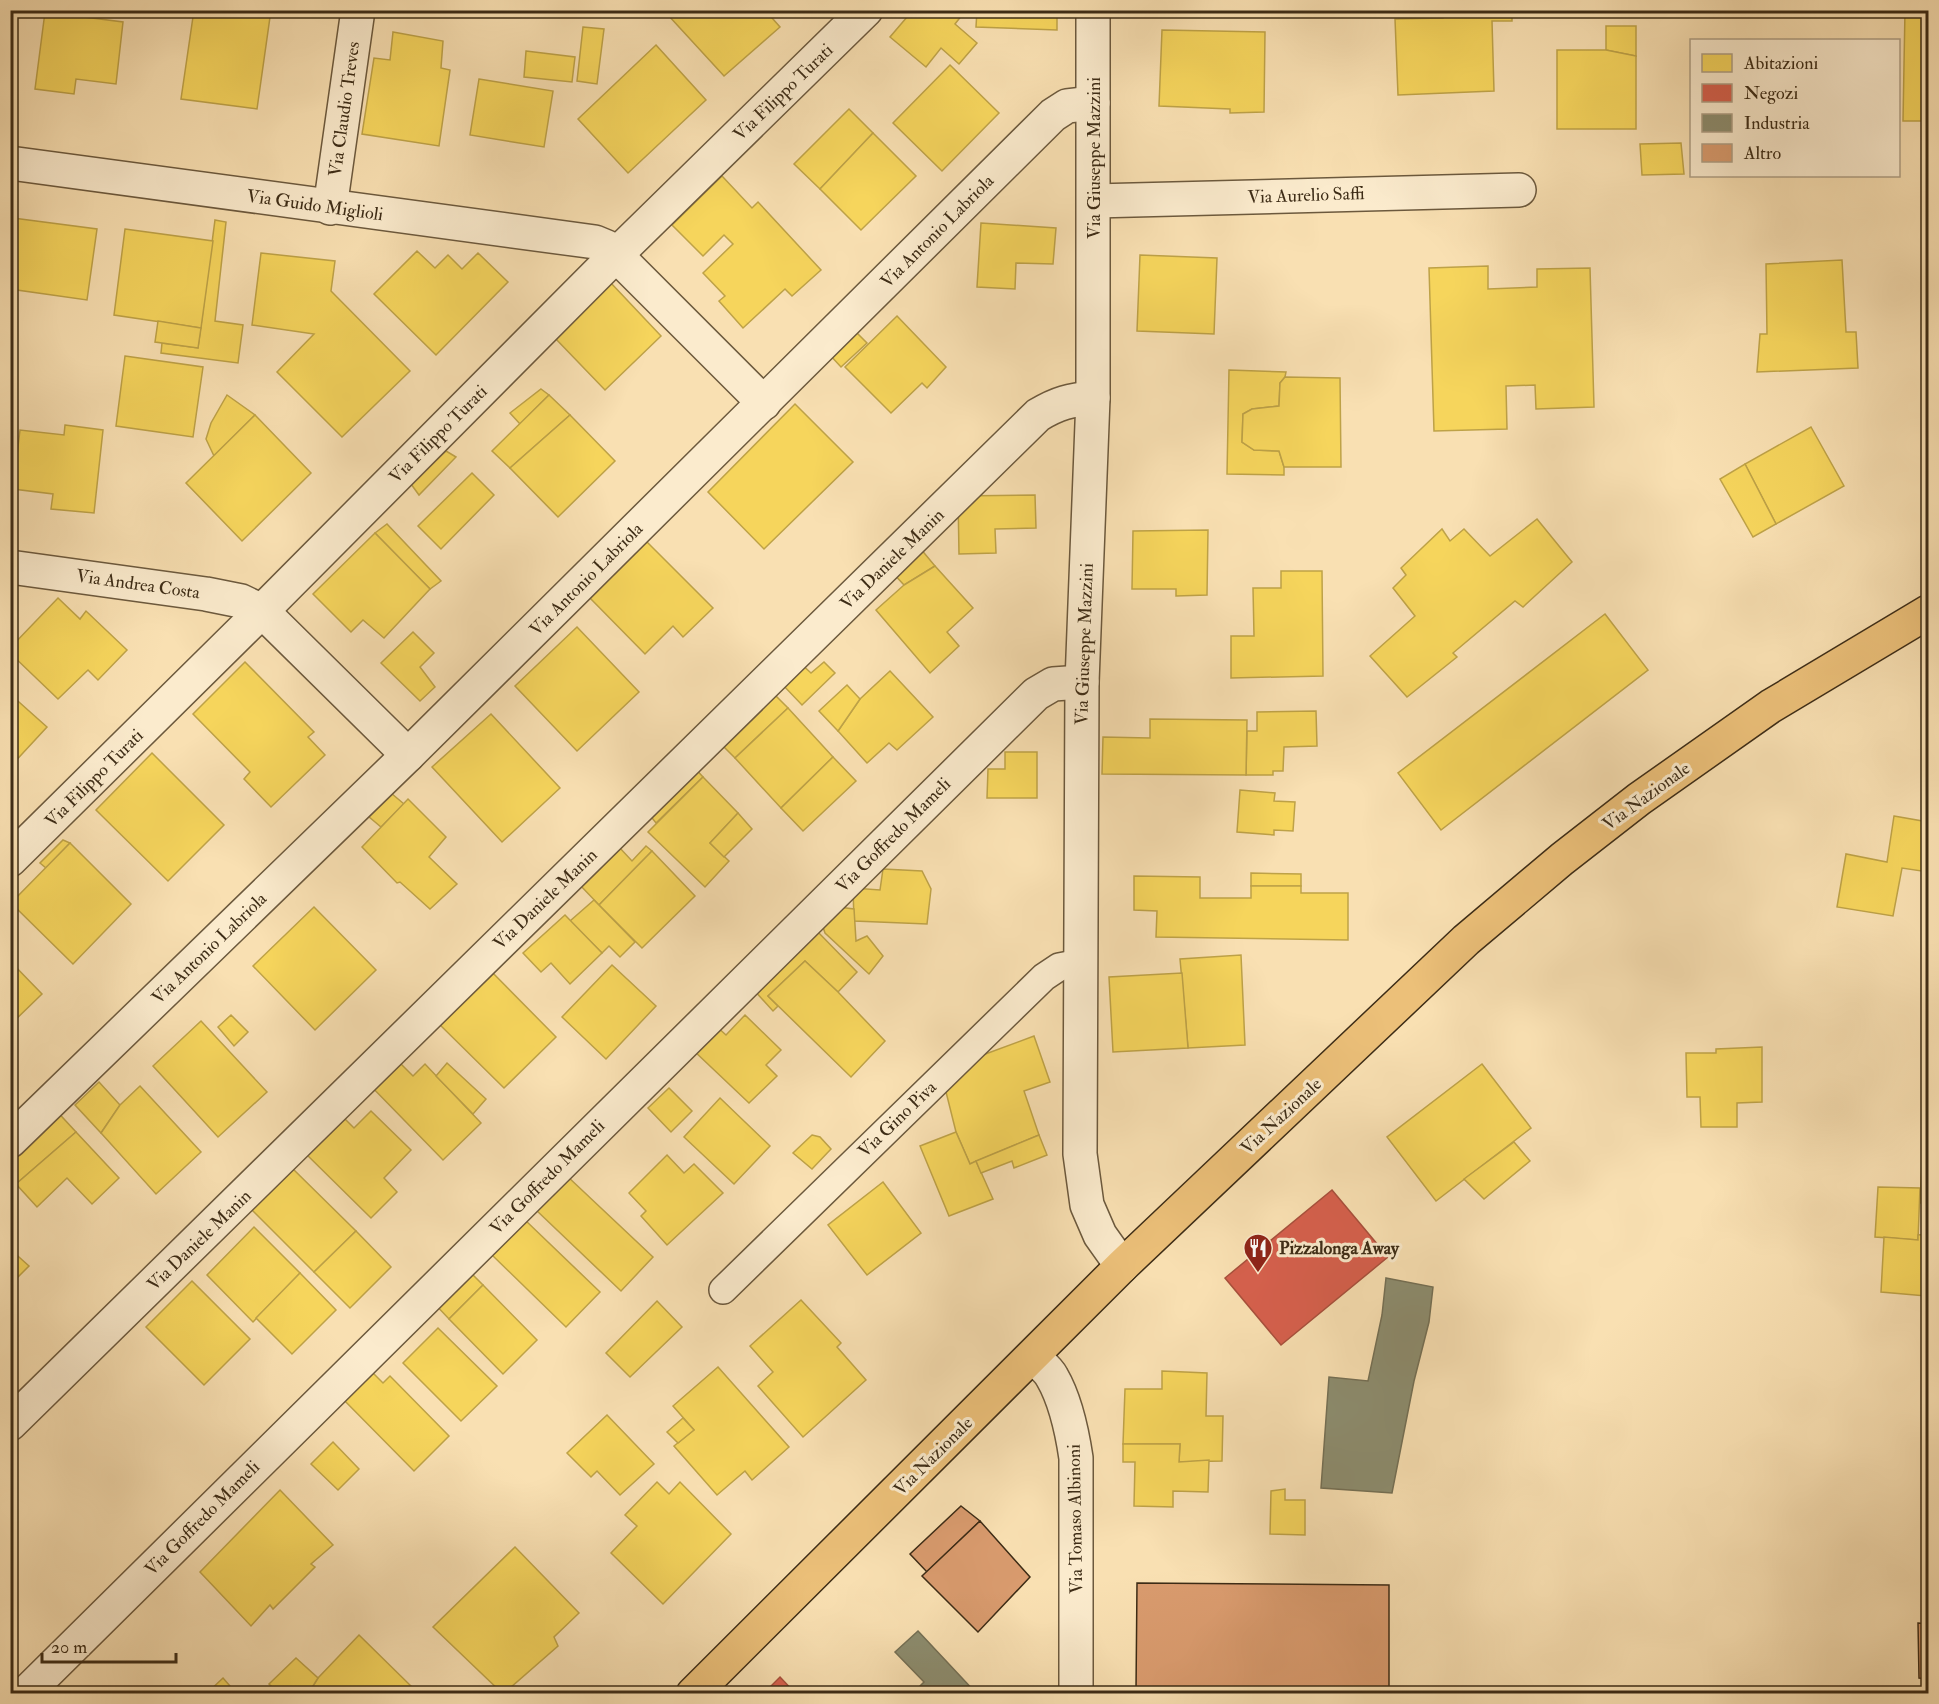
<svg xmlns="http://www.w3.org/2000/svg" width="1939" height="1704" font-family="'IM FELL Double Pica',serif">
	<rect width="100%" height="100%" fill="#f9e0b2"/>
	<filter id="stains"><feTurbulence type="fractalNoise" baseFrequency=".00333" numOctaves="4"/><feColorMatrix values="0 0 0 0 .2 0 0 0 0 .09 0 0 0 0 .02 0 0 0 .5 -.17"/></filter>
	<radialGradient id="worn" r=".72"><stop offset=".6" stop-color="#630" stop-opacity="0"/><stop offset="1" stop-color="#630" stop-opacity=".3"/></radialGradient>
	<g fill="#f6d55c" stroke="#bea247" stroke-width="1.5">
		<polygon points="194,10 271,10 257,109 181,99"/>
		<polygon points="673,10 765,10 780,27 724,76 668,15"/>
		<polygon points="913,10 966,10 955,24 977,43 959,64 941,48 926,67 890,37"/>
		<polygon points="977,10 1057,10 1057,30 976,27"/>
		<polygon points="1443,10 1512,10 1512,21 1492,21 1494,91 1398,95 1395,19 1443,18"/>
		<polygon points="1905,10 1928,10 1928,121 1903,121"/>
		<polygon points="45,12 123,22 116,84 76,79 74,94 35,89"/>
		<polygon points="1606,26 1636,26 1636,56 1606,50"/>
		<polygon points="583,27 604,29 597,84 577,81"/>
		<polygon points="1162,30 1265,32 1264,112 1230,113 1230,109 1159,106"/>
		<polygon points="393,32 443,41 441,68 450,70 439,146 362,134 374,58 390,60"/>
		<polygon points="656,45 706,100 628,173 578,119"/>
		<polygon points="1557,50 1606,50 1636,56 1636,129 1557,129"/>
		<polygon points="526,51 575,57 572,82 524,77"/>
		<polygon points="950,65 999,113 942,171 893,123"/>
		<polygon points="479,79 553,91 544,147 470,135"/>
		<polygon points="849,109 873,133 820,189 794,164"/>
		<polygon points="873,133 916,176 861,230 820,189"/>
		<polygon points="1681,143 1684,174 1642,175 1640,144"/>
		<polygon points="722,176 752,208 758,202 821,270 792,296 785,289 743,328 719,301 725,296 703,273 733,244 724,235 703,256 672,225"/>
		<polygon points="13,218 97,229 87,300 10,289 10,234"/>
		<polygon points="215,220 226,222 215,321 243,325 238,363 161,353 162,343 198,348"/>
		<polygon points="981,223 1056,228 1053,264 1016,263 1015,289 977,287"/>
		<polygon points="125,229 213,241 201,328 114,315"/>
		<polygon points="417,251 435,268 448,255 462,269 478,253 508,282 436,355 374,294"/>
		<polygon points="261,253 335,261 331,291 410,371 342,437 277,372 314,334 252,325"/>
		<polygon points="1140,255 1217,258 1214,334 1137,331"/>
		<polygon points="1842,260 1846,332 1856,332 1858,368 1757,372 1760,334 1767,334 1766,264"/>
		<polygon points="1488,266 1488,289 1537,287 1537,269 1590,268 1594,407 1536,409 1535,385 1506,386 1507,429 1434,431 1429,268"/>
		<polygon points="610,282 661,336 605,390 554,337"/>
		<polygon points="897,316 946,367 927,388 922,383 891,413 845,367"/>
		<polygon points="158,321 201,328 198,348 155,342"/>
		<polygon points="854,330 867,343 841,367 829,354"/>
		<polygon points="125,356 203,367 193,437 116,426"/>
		<polygon points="1229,370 1286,372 1285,377 1280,383 1279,406 1252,409 1243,414 1242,442 1254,450 1279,451 1284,467 1284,475 1227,474"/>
		<polygon points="1285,377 1340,378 1341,467 1284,467 1279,451 1254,450 1242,442 1243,414 1252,409 1279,406 1280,383"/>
		<polygon points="541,389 549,395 520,424 510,413"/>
		<polygon points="227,395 255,415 214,456 206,439 211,423"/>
		<polygon points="549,395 570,415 510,468 492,451"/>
		<polygon points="795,404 853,462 764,549 708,492"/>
		<polygon points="255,415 311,473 242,541 186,483"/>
		<polygon points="570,415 615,461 558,517 510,468"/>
		<polygon points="65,425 103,430 94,513 51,509 53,494 13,489 20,430 64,435"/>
		<polygon points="1811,427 1844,486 1776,524 1745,464"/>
		<polygon points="446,451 456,457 419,495 411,484"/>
		<polygon points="1745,464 1776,524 1753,537 1720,479"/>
		<polygon points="472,473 494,495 441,549 418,526"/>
		<polygon points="1035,495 1036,528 995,529 996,553 959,554 958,496"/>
		<polygon points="1537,519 1572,562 1523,607 1515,601 1453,653 1457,657 1407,697 1370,656 1415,616 1393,588 1406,575 1401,568 1442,529 1450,541 1464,529 1490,556"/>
		<polygon points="387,524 441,581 430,589 375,533"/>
		<polygon points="1208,530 1207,595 1176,596 1176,589 1132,589 1133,531"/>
		<polygon points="375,533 430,589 384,638 363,620 351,632 313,594"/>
		<polygon points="646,541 713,608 683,637 673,626 645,654 589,597"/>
		<polygon points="920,548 935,566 904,585 893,573"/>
		<polygon points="935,566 973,608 947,632 959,646 930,673 876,610 904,585"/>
		<polygon points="1281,571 1322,571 1323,676 1231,678 1231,636 1254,636 1253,588 1281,588"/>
		<polygon points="58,598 80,619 86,611 127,650 98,680 88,670 58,699 10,653 10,648"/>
		<polygon points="1605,614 1648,670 1441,830 1398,773"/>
		<polygon points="577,627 639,692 577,751 515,686"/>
		<polygon points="413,632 434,653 420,667 435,687 420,701 381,663"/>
		<polygon points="798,661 811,673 824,662 835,673 802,705 781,683"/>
		<polygon points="245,662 314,732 308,737 325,755 271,807 244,779 250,772 193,714"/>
		<polygon points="890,671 933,717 897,750 889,743 867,763 838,731 860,699"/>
		<polygon points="847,685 860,699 838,731 819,711"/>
		<polygon points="10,694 47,727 10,767"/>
		<polygon points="775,695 788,708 735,758 722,745"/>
		<polygon points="788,708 833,757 781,808 735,758"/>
		<polygon points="1316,711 1317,746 1284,747 1283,771 1273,771 1273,775 1246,775 1247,731 1257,731 1257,712"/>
		<polygon points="491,714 560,788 502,842 432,767"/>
		<polygon points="1150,719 1247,720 1246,775 1102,774 1103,737 1150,738"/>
		<polygon points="1005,752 1037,752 1037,798 987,798 988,769 1005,769"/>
		<polygon points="152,753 224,825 168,881 96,810"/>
		<polygon points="833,757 856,781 803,831 781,808"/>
		<polygon points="692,765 703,777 656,823 645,809"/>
		<polygon points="703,777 738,813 710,843 729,861 705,887 648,832"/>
		<polygon points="385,788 404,804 381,827 362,811"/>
		<polygon points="1240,790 1275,793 1274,801 1295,802 1293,831 1274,830 1274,835 1237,832"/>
		<polygon points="408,799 446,837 429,857 457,884 430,909 400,882 397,883 362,847"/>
		<polygon points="738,813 752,829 724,857 710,843"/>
		<polygon points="1894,816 1928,822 1928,872 1902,868 1893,916 1837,907 1846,854 1887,862"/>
		<polygon points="63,840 70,843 46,868 40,863"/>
		<polygon points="70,843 131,904 73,964 11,903"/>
		<polygon points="646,846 652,851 599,905 580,885 619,847 632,861"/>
		<polygon points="652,851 695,896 642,948 599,905"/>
		<polygon points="883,869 922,871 931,889 927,924 854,921 853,888 880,890"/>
		<polygon points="1251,873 1301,874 1301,886 1251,886"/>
		<polygon points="1134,876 1200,877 1200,898 1251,898 1251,886 1301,886 1301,893 1348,893 1348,940 1156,937 1157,911 1134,910"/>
		<polygon points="594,900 635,942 620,957 609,946 602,953 570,921"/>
		<polygon points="314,907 376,970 315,1030 253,966"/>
		<polygon points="838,907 854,909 856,941 867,936 883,956 869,974 825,933 821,921"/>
		<polygon points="565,915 602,953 570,984 551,963 541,972 523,953"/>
		<polygon points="816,930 857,972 838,992 805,961 768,996 778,1006 773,1011 753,989"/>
		<polygon points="1241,955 1245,1045 1188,1048 1180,959"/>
		<polygon points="10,961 42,994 10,1025"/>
		<polygon points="805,961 838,992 885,1041 851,1077 768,996"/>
		<polygon points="612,965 656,1006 606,1059 562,1017"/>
		<polygon points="486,966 556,1037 504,1088 433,1018"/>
		<polygon points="1182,973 1188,1048 1113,1052 1109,977"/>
		<polygon points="231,1015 248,1032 234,1046 218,1027"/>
		<polygon points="745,1015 781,1050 766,1065 777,1076 749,1103 692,1049 715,1025 726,1035"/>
		<polygon points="201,1021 267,1092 218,1137 153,1066"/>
		<polygon points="1034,1036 1050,1082 1024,1091 1039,1135 970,1164 956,1132 945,1088 972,1059"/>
		<polygon points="1762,1047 1762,1102 1737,1103 1737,1127 1701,1127 1700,1097 1687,1097 1686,1053 1716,1053 1716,1049"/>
		<polygon points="392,1055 413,1076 425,1064 481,1123 443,1160 366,1081"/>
		<polygon points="447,1063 486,1099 473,1114 436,1076"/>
		<polygon points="1482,1064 1531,1128 1436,1201 1387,1137"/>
		<polygon points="99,1082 120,1105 101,1133 75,1105"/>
		<polygon points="140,1086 201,1152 156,1194 101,1133 120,1105"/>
		<polygon points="669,1088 692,1111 671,1132 648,1108"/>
		<polygon points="720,1098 770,1146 734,1184 684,1137"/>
		<polygon points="52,1106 76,1132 16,1184 10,1178 15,1173 10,1169 10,1146"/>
		<polygon points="337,1111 354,1128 371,1111 411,1150 384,1178 397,1192 371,1218 301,1149"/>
		<polygon points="1924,1118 1928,1118 1928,1203 1920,1203"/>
		<polygon points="76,1132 119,1178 92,1204 67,1178 37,1207 16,1184"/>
		<polygon points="956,1132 970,1164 976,1161 993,1199 949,1216 920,1146"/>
		<polygon points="812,1135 820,1137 831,1149 812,1169 793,1153"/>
		<polygon points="1039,1135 1047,1155 1014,1168 1012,1161 981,1173 976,1161"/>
		<polygon points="1514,1142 1530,1161 1484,1199 1464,1179"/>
		<polygon points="667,1155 684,1173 694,1164 723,1193 667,1245 641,1216 646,1211 629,1193"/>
		<polygon points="292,1168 356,1231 314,1272 251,1209"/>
		<polygon points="567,1176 653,1257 621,1291 535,1209"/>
		<polygon points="883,1182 921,1233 867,1275 828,1225"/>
		<polygon points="1878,1187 1920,1188 1918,1240 1875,1237"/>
		<polygon points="524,1219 600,1292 566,1327 491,1254"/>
		<polygon points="254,1227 300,1273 253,1322 207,1275"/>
		<polygon points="356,1231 391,1267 350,1308 314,1272"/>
		<polygon points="1928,1234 1926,1296 1881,1292 1884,1237 1918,1240 1918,1235"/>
		<polygon points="10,1249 29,1266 10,1285"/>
		<polygon points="467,1269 483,1285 449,1319 433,1302"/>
		<polygon points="300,1273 336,1310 292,1354 256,1318"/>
		<polygon points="192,1281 250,1339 204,1385 146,1327"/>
		<polygon points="483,1285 537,1340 503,1374 449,1319"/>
		<polygon points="801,1300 841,1343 837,1347 866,1380 803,1437 758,1386 773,1372 750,1346"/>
		<polygon points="657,1301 682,1327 630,1377 606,1353"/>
		<polygon points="438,1328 497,1386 461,1421 403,1363"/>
		<polygon points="366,1366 383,1383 390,1376 449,1436 414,1471 338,1394"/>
		<polygon points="718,1367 789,1447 752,1480 745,1471 717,1495 674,1446 694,1430 673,1406"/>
		<polygon points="1162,1371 1207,1373 1206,1416 1223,1416 1222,1461 1179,1462 1180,1444 1123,1444 1125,1389 1162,1389"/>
		<polygon points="607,1415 654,1464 620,1495 597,1471 591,1477 567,1453"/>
		<polygon points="683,1418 694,1430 678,1443 667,1432"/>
		<polygon points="333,1442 359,1469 338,1490 311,1464"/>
		<polygon points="1123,1444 1180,1444 1179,1462 1209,1460 1208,1492 1173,1491 1173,1507 1134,1506 1135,1462 1123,1462"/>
		<polygon points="657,1482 669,1494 680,1482 731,1534 663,1604 611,1553 637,1526 625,1515"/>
		<polygon points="1285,1489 1285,1500 1305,1500 1305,1535 1270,1534 1271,1491"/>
		<polygon points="280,1490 333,1545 311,1564 315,1567 273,1609 270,1605 251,1626 200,1572"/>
		<polygon points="515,1547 579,1613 554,1637 558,1646 503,1694 433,1627"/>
		<polygon points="359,1635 413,1688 408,1694 308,1694 318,1678"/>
		<polygon points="296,1658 318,1678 308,1694 279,1694 269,1684"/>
		<polygon points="223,1678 237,1694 206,1694"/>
	</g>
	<g fill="#d6604d" stroke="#a8503c" stroke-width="1.5">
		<polygon points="1332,1190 1388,1257 1281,1345 1225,1278"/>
		<polygon points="780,1677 796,1694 763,1694"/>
	</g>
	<g fill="#8c8c6e" stroke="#746f54" stroke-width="1.5">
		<polygon points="1386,1278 1433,1287 1429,1322 1414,1381 1392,1493 1321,1488 1329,1377 1368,1381 1382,1315"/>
		<polygon points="918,1631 977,1694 912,1694 924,1682 895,1652"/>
	</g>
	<g fill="#d99b6e" stroke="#3d2c16" stroke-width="1.5">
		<polygon points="961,1506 980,1521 927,1572 910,1554"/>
		<polygon points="980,1521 1030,1577 978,1632 922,1576"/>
		<polygon points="1137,1583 1389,1585 1389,1692 1136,1690"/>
		<polygon points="1918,1623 1928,1624 1928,1679 1919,1678"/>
	</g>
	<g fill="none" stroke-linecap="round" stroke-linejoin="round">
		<g stroke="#6c593d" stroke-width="30">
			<polyline id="lane" points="723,1290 1044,977 1059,967 1080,963"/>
		</g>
		<g stroke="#6c593d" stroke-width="36">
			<g id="street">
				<polyline points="1093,10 1093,398 1082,682 1080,1154 1087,1205 1100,1235 1122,1266"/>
				<polyline points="10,163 595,242 607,247 616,255 764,403"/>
				<polyline points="1094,201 1519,190"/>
				<polyline points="330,208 358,10"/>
				<polyline points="10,567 206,594 241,601 262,611 408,755"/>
				<polyline points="10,860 262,611 616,255 866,10"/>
				<polyline points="10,1141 408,755 1053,115 1067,106 1093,103"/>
				<path d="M1033 1357C1039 1363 1048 1369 1052 1377 1066 1401 1072 1431 1076 1458V1694"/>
				<path d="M10 1424 1038 415C1058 403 1070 400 1093 398"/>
				<polyline points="25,1694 1036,694 1053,684 1082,682"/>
			</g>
		</g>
		<g stroke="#3d2c16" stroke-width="36">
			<polyline id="primary" points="693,1694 1122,1266 1466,940 1562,859 1639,799 1771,706 1928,612"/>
		</g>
		<use href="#lane" stroke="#fbebcd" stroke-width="27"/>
		<use href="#street" stroke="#fbebcd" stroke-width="33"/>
		<use href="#primary" stroke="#ecc079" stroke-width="33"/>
	</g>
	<defs>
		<g id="restaurant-pin" transform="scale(1.5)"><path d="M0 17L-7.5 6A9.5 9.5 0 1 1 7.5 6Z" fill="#8f2418" stroke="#fbebcd"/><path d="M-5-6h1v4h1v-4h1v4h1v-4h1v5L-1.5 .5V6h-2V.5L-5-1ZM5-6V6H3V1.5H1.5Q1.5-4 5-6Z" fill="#fff"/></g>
	</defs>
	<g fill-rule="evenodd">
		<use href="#restaurant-pin" x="1258" y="1248"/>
	</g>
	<g text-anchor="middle" stroke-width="6" stroke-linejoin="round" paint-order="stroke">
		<g font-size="18" fill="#3d2c16" stroke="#fbebcd">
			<text transform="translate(783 92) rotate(-44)" y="6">Via Filippo Turati</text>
			<text transform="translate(344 109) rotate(-82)" y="6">Via Claudio Treves</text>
			<text transform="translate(1094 158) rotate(-90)" y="6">Via Giuseppe Mazzini</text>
			<text transform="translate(1306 195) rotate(-2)" y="6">Via Aurelio Saffi</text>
			<text transform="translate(315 205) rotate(8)" y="6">Via Guido Miglioli</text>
			<text transform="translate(937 231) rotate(-45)" y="6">Via Antonio Labriola</text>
			<text transform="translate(438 434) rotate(-45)" y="6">Via Filippo Turati</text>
			<text transform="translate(892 559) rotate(-44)" y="6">Via Daniele Manin</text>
			<text transform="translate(586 579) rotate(-45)" y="6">Via Antonio Labriola</text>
			<text transform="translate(138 584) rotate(8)" y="6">Via Andrea Costa</text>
			<text transform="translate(1084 644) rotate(-88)" y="6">Via Giuseppe Mazzini</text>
			<text transform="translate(94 778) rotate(-45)" y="6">Via Filippo Turati</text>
			<text transform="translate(1646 796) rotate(-36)" y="6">Via Nazionale</text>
			<text transform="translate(893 835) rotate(-45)" y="6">Via Goffredo Mameli</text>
			<text transform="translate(545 899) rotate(-44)" y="6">Via Daniele Manin</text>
			<text transform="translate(209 948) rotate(-44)" y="6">Via Antonio Labriola</text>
			<text transform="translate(1281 1116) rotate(-43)" y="6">Via Nazionale</text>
			<text transform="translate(897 1119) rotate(-44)" y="6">Via Gino Piva</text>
			<text transform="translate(547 1177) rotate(-45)" y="6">Via Goffredo Mameli</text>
			<text transform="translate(199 1240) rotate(-44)" y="6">Via Daniele Manin</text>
			<text transform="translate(933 1456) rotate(-45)" y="6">Via Nazionale</text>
			<text transform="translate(202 1518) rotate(-45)" y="6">Via Goffredo Mameli</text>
			<text transform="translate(1075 1519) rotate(-91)" y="6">Via Tomaso Albinoni</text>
		</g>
		<g font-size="18" font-weight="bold" fill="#3d2c16" stroke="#fbebcd" text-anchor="start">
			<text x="1279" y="1254">Pizzalonga Away</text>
		</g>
	</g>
	<rect width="1939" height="1704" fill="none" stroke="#f9e0b2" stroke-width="36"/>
	<rect x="12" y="12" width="1915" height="1680" fill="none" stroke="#3d2c16" stroke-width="3"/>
	<rect x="18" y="18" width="1903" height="1668" fill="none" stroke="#3d2c16" stroke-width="1.5"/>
	<rect x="1690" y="39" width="210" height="138" fill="#fbebcd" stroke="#af9f84" stroke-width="1.5"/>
	<rect x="1702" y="54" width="30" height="18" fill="#f6d55c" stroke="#af9f84" stroke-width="1.5"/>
	<text x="1744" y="69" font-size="18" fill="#3d2c16">Abitazioni</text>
	<rect x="1702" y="84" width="30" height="18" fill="#d6604d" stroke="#af9f84" stroke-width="1.5"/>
	<text x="1744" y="99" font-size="18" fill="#3d2c16">Negozi</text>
	<rect x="1702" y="114" width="30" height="18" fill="#8c8c6e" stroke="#af9f84" stroke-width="1.5"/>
	<text x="1744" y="129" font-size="18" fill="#3d2c16">Industria</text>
	<rect x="1702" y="144" width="30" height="18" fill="#d99b6e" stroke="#af9f84" stroke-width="1.5"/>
	<text x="1744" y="159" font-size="18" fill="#3d2c16">Altro</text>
	<path d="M42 1653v9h134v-9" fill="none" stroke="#3d2c16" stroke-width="3"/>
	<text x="51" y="1653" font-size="18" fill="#3d2c16" stroke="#fbebcd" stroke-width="4.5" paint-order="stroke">20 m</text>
	<rect width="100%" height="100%" filter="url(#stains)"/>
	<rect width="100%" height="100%" fill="url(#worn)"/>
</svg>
